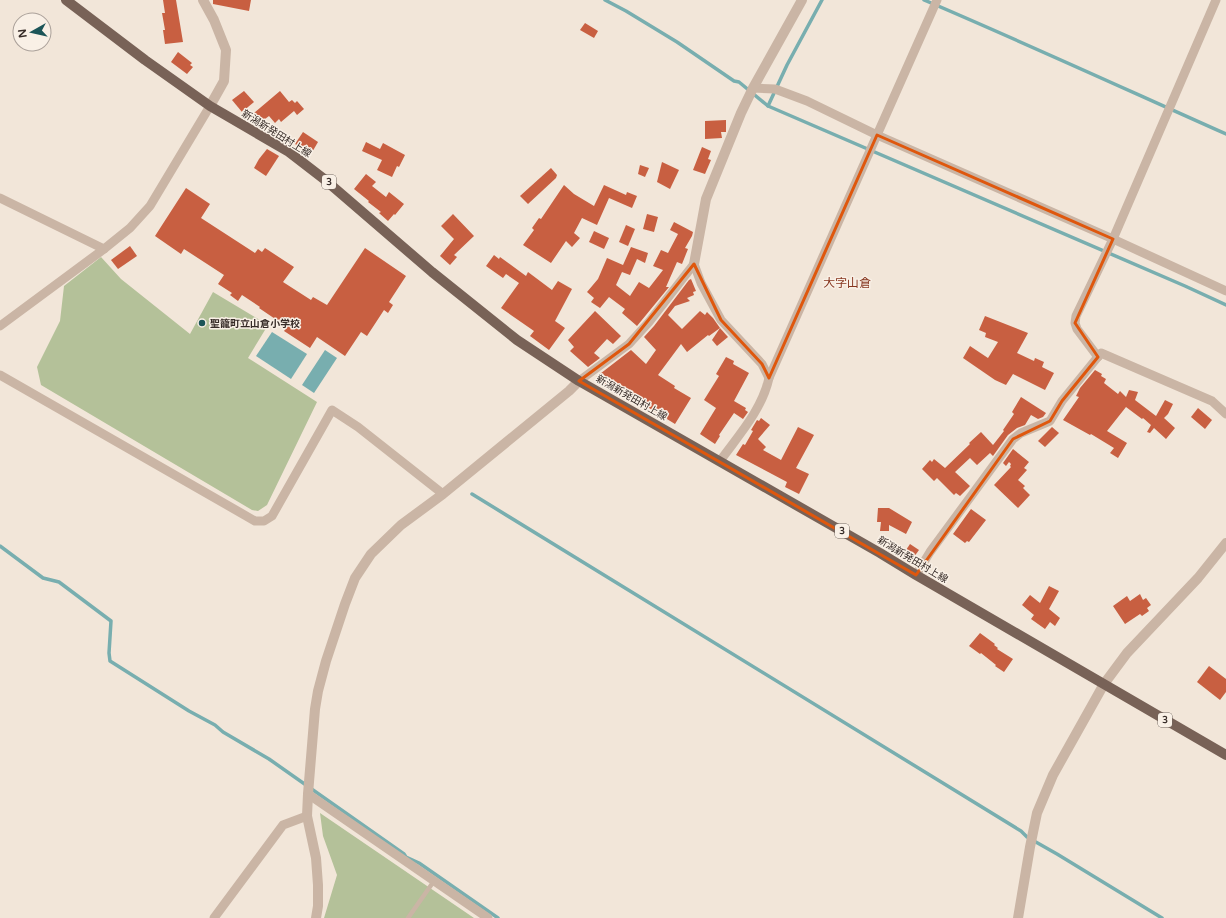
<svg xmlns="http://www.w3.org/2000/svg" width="1226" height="918" font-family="'Varela Round','Noto Sans JP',sans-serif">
	<rect width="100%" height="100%" fill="#f2e6d9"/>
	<g fill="#b4c199">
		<polygon points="101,257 121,279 190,334 213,292 268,325 248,358 317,402 267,505 258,511 252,510 41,385 37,367 60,321 64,286"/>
		<polygon points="320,813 474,918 324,918 337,875 323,836"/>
	</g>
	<g fill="#78aeaf">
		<polygon points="272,332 307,354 291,379 256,356"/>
		<polygon points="325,350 337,358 314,393 302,385"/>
	</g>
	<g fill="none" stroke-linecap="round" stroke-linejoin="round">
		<g stroke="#78aeaf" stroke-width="3.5">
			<polyline points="605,0 626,11 677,42 734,81 739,82 768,106 1185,286 1226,305"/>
			<path d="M924 0C1025 43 1125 89 1226 134"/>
			<polyline points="768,106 787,65 822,0"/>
			<polyline points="472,494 1021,831 1027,837 1057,854 1162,918"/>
			<polyline points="0,546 43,578 59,582 111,621 109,653 110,661 189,711 215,725 223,732 269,759 404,854 406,857 419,863 498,918"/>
		</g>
	</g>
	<g fill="#c85f41">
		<polygon points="163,0 176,0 183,42 165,44 163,30 165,30 162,13 165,13"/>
		<polygon points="213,0 251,0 249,11 213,4"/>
		<polygon points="585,23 598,31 594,38 580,30"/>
		<polygon points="178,52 192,63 190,65 193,67 187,74 171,62"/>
		<polygon points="244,91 254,102 242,112 232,100"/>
		<polygon points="280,91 289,102 292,100 295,103 297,101 304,109 297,115 294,111 281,122 279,119 275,123 269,116 261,122 254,113"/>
		<polygon points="726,120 726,132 721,132 722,138 705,139 705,121"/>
		<polygon points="303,132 318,142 311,154 295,144"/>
		<polygon points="366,142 380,149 383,143 405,155 399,167 397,166 392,177 377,170 382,160 362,151"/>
		<polygon points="702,147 711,151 708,159 711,160 705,174 693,170"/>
		<polygon points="267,149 279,156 266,176 254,168 259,159"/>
		<polygon points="662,162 679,170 670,189 657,182"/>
		<polygon points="640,165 649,168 645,177 638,174"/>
		<polygon points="551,168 557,175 556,178 528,204 520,196"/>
		<polygon points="366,174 376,182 372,186 386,197 389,192 404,204 395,215 394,214 388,221 379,213 381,212 368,202 369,201 354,189"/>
		<polygon points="564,185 574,194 594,206 604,185 626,195 627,192 637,196 632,208 609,198 597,225 582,218 574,233 580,238 572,247 566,241 551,263 523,245 534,230 532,228 539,218 541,219"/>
		<polygon points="186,188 210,204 201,218 255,253 258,249 262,252 265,248 294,267 283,282 311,300 313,297 327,305 365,248 406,276 389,302 393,305 388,313 384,310 367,336 361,332 345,356 317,337 310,348 284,331 287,327 259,308 260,307 242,295 238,301 230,295 232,293 218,284 224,275 184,249 181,254 155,236"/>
		<polygon points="453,214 474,236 454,255 457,257 450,265 440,256 454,239 441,226"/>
		<polygon points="647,214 658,217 654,232 643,229"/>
		<polygon points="674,222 693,232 692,236 685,248 688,249 682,264 677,262 666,287 669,287 637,326 622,313 625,309 609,297 600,308 591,302 594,298 587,292 598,279 607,258 623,265 631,247 648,253 645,263 637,259 630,275 622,272 616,285 630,296 639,282 649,288 663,270 653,266 661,250 668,253 678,234 670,230"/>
		<polygon points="626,225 635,229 628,246 619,242"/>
		<polygon points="594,231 609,238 604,249 589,242"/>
		<polygon points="130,246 137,256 118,269 111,260"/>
		<polygon points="494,255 499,259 500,257 526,276 528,272 552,290 558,281 572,289 555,321 565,328 549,350 530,336 534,331 501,308 519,283 506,274 503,278 486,266"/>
		<polygon points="691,279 696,291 693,292 694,295 687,298 690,301 675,306 668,315 682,329 700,311 705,315 707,312 713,318 720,328 709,336 708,335 687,352 681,344 658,375 675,386 674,388 691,398 675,424 641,403 598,380 599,379 596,377 631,350 646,364 656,350 644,337 654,326 689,280"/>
		<polygon points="595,311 621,336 613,344 607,339 594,353 600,358 588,367 570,351 574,347 568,340"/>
		<polygon points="985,316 1028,333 1017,353 1034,361 1035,358 1044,362 1042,367 1054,373 1045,390 1013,374 1006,385 995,380 963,358 970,346 988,358 998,342 985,337 986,333 979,330"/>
		<polygon points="720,328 728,337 717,346 712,340"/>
		<polygon points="726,357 734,361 733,364 749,373 734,401 746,408 745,410 748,412 743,419 734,413 719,435 720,436 715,444 700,434 716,408 704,400 719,376 716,374"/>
		<polygon points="1095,370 1102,374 1101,376 1106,379 1104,383 1118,394 1120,391 1126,397 1129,390 1138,392 1135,400 1156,416 1165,400 1173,404 1168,414 1164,418 1175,428 1166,439 1154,428 1150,433 1147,432 1151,425 1143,418 1142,419 1126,407 1107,431 1127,443 1118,458 1110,453 1114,448 1091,434 1090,435 1063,420 1079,397 1076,396 1080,388"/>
		<polygon points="1021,397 1046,413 1043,417 1038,419 1031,415 1025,425 1017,428 1008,435 993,456 990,453 977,465 970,458 955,472 970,486 960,496 956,493 954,495 937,478 934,481 922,469 930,460 932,462 934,459 945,468 970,444 969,443 981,432 993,445 1004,431 1003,430 1014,414 1012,412"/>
		<polygon points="1198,408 1212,420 1205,429 1191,417"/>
		<polygon points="761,418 770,425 758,439 766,447 763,450 781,460 798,427 814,435 796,468 809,474 799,494 785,487 787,482 736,455 743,444 745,445 753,431 751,430 757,420 759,421"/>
		<polygon points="1052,427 1059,433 1045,447 1038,441"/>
		<polygon points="1013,449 1029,462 1024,468 1027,470 1018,480 1025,486 1023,488 1030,495 1018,508 994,485 1011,467 1010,466 1011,464 1009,462 1006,466 1003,463"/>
		<polygon points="878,508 889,508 912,522 906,534 889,525 889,531 880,531 881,522 877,522"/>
		<polygon points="971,509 986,520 969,542 967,541 965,543 953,534"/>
		<polygon points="910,544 919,550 911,561 902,556"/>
		<polygon points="1049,586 1059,591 1049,609 1060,618 1055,626 1050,622 1045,629 1031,619 1034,615 1022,605 1030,595 1040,603"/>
		<polygon points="1140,594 1143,600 1146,598 1151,605 1147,608 1149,611 1142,616 1140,614 1125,624 1113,606 1127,596 1130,601"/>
		<polygon points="980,633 995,644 994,645 998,648 997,649 1013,659 1004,672 995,666 996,665 981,653 980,654 969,646"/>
		<polygon points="1209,666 1226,679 1226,692 1220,700 1197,682"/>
	</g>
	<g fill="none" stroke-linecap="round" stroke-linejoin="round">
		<polyline stroke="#cab5a5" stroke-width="4.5" points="408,918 434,881"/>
		<g stroke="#cab5a5" stroke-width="9">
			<polyline points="753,88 775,89 807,101 877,135 1113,239 1226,291"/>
			<polyline points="0,198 104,249"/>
			<polyline points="694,264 701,283 721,320 762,364 769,378"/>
			<polyline points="0,326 104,249 130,228 150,206 210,106"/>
			<polyline points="1098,357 1077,329 1075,323 1076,316 1113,239 1216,0"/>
			<polyline points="0,375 255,521 264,521 272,516 332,410 358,427 443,494"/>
			<polyline points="579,381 629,344 649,322 694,264"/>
			<path d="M720 461C738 436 762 410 769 378L937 0"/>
			<polyline points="916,575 930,552 1013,439 1021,433 1050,421 1062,401 1101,353 1212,401 1226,414"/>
			<polyline points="308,794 488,918"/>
			<polyline points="214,918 283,825 307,816"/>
		</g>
		<g stroke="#cab5a5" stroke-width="10">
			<polyline points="203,0 214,20 226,50 224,81 210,106"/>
			<polyline points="694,264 706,199 741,113 753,88 802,0"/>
			<polyline points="316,918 318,906 318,885 316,858 307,816 308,794 315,709 318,691 326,661 345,604 355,578 371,554 401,525 443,494 569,391 579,381"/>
			<polyline points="1018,918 1030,847 1037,813 1053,775 1104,684 1127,653 1198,578 1226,543"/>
		</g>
		<polyline stroke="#786257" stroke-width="10" points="66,0 145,60 210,106 289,152 324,179 432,272 517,340 579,381 880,553 916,575 1226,755"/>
	</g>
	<path fill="none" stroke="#df570d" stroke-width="3" stroke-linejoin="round" d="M877 135 1113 239 1075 323 1098 357 1062 401 1050 421 1013 439 916 575 579 381 629 344 694 264 721 320 762 364 769 378Z"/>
	<circle fill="#1c5558" stroke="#f9f0e6" stroke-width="1.5" cx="202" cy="323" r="4"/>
	<g text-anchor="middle" stroke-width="3" stroke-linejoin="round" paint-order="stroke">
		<g fill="#f9f0e6" stroke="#706660" stroke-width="1">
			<rect x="322" y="175" width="14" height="14" rx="3"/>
			<rect x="835" y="524" width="14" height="14" rx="3"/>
			<rect x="1158" y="713" width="14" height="14" rx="3"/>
		</g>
		<g font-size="9" font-weight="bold" fill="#362b27">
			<text x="329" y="185">3</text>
			<text x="842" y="534">3</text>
			<text x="1165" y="723">3</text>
		</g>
		<g font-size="10" fill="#362b27" stroke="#f9f0e6">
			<text transform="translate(277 133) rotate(32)" y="4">新潟新発田村上線</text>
			<text transform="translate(632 397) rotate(30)" y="4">新潟新発田村上線</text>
			<text transform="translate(913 559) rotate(31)" y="4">新潟新発田村上線</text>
		</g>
		<g font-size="10" font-weight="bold" fill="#362b27" stroke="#f9f0e6" text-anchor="start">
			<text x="210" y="327">聖籠町立山倉小学校</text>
		</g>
		<g font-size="12" fill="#86351e" stroke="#f9f0e6">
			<text x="847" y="287">大字山倉</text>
		</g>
	</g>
	<g transform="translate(32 32) rotate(262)"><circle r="19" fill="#f9f0e6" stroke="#aba19a"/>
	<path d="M0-3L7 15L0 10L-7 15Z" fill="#1c5558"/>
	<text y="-6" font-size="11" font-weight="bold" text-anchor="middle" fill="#362b27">N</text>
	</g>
</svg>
